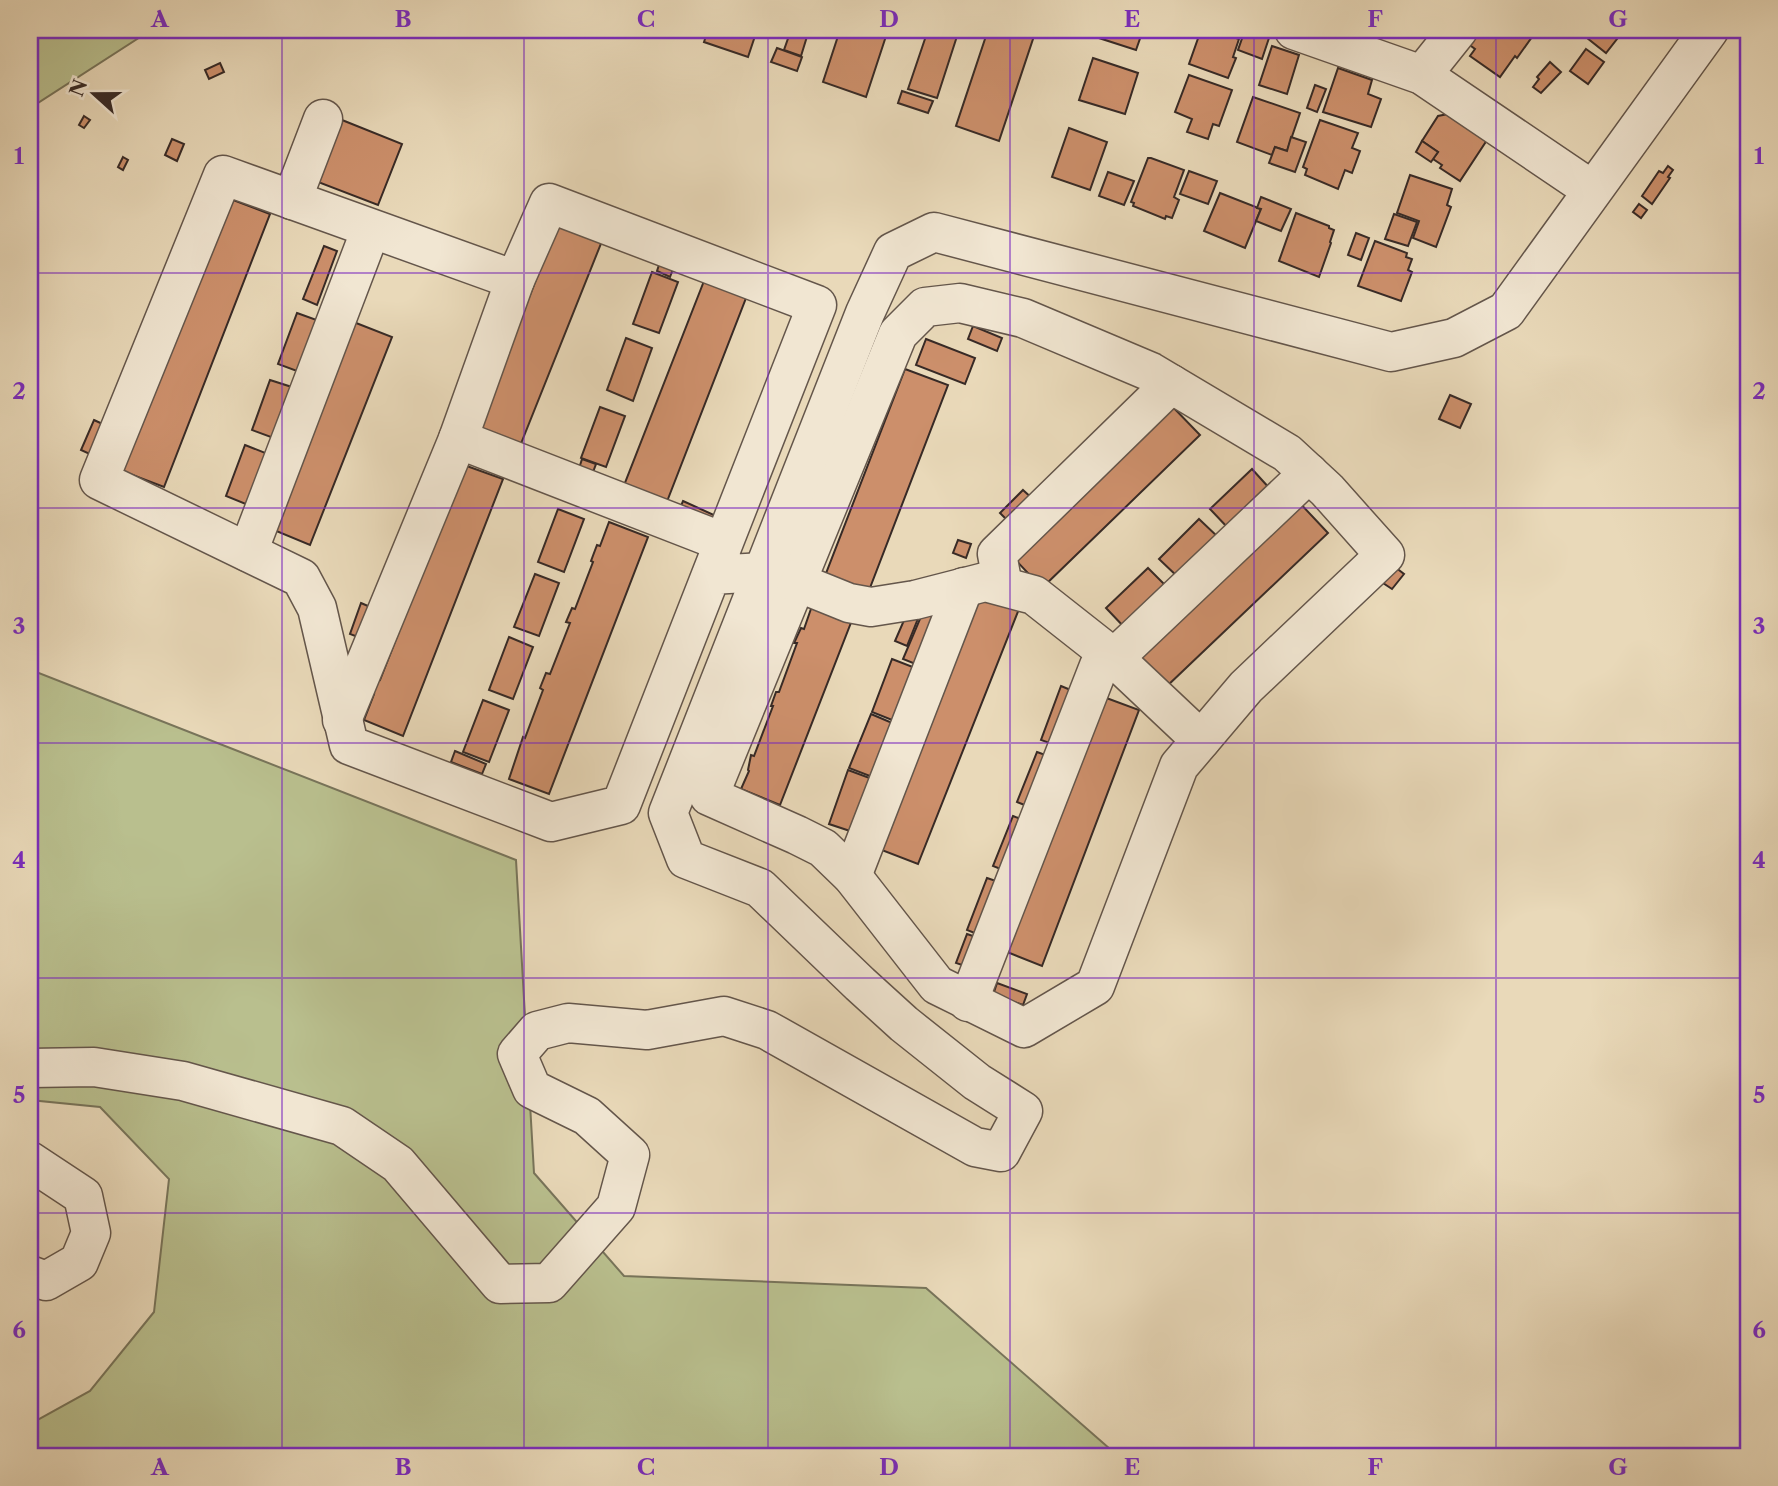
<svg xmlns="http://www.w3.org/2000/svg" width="1778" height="1486" font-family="'Libre Caslon Text',serif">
	<rect width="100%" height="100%" fill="#e9d9b9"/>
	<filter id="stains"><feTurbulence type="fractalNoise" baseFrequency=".00286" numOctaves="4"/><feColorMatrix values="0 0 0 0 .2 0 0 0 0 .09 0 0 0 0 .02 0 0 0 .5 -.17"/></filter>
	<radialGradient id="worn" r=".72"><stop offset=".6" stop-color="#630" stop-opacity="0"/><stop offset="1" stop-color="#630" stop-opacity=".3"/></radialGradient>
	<g fill="#b9bf8e" stroke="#78745a" stroke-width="2">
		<polygon points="30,30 151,30 35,105 30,124"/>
		<polygon points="30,667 31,670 516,860 534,1173 624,1276 926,1288 1118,1456 30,1456 30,1424 90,1391 154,1312 169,1179 100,1107 30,1100"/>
	</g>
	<g fill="#cc8f6b" stroke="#372a26" stroke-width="2">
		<polygon points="708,30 757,30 748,57 704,42"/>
		<polygon points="791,30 809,30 801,56 784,50"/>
		<polygon points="840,30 888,30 866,97 823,82"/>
		<polygon points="928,30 959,30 937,98 908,89"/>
		<polygon points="988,30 1036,30 999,141 956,126"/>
		<polygon points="1102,30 1143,30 1136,50 1099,38"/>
		<polygon points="1201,30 1212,30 1239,39 1233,57 1236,58 1228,78 1189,64"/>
		<polygon points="1245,30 1254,30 1270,35 1262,59 1238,50"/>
		<polygon points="1476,30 1537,30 1517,58 1515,56 1500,77 1470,56 1475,49 1467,43"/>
		<polygon points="1577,30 1624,30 1606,53"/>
		<polygon points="1272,46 1299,55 1287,94 1259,85"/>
		<polygon points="777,48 802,57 797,71 771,62"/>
		<polygon points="1586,49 1604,62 1588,84 1570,71"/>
		<polygon points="1093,58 1138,73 1125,114 1079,100"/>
		<polygon points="1550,62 1561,72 1541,93 1533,87 1539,79 1537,77"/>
		<polygon points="220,63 224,72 209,79 205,70"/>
		<polygon points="1338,68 1372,80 1368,94 1381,99 1371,127 1323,112"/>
		<polygon points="1189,75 1232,90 1219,126 1213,124 1208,139 1187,132 1192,119 1175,112"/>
		<polygon points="1315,85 1326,89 1317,112 1307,108"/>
		<polygon points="902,91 933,101 928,113 898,103"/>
		<polygon points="1253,97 1300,113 1287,151 1275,147 1272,155 1237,142"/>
		<polygon points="1453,113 1489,137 1460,181 1440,168 1442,165 1433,159 1438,152 1422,141 1438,116"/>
		<polygon points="84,116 90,120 84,128 79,125"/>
		<polygon points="342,120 402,144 378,205 318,182"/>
		<polygon points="1320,120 1358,133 1352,148 1360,151 1352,173 1345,170 1338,189 1305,175 1307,169 1303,167"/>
		<polygon points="1069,128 1107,142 1090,190 1052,177"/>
		<polygon points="1291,137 1306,142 1295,172 1269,163 1275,147 1287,151"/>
		<polygon points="172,139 184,144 177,161 165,155"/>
		<polygon points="1422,141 1438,152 1431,162 1416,152"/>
		<polygon points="123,157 128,160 123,170 118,167"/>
		<polygon points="1148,158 1151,158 1184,170 1174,197 1179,200 1172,218 1166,216 1165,219 1133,206 1134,203 1131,202"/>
		<polygon points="1668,166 1673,170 1668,177 1670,178 1652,204 1642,196 1659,171 1663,173"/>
		<polygon points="1189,171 1217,181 1208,204 1180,194"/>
		<polygon points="1108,172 1134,181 1124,205 1099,196"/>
		<polygon points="1410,175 1452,189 1447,205 1451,207 1436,247 1413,238 1419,221 1397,213"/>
		<polygon points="1220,193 1261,209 1245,248 1204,231"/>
		<polygon points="1261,197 1291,209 1281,231 1256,221 1261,209 1257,208"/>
		<polygon points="228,198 270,214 164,487 122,471"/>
		<polygon points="1639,204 1647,210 1641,218 1633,212"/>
		<polygon points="1296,213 1329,226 1329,228 1334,230 1330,242 1331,243 1319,277 1279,261"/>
		<polygon points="1394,214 1417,222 1408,246 1385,239"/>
		<polygon points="558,224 602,241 520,446 477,429"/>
		<polygon points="1356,233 1369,238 1361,260 1348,255"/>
		<polygon points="1375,241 1407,253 1406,257 1412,259 1408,270 1412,272 1401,301 1358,286"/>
		<polygon points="324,246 337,251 317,305 303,299"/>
		<polygon points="661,259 675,264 670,277 657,271"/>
		<polygon points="652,272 678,282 659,333 633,324"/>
		<polygon points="704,281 746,298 666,504 623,488"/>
		<polygon points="297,313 325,323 305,374 278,364"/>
		<polygon points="351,321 392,337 310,545 269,528"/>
		<polygon points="973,326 1002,338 997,351 968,339"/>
		<polygon points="626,338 652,348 633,401 607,390"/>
		<polygon points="926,339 975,358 965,384 916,365"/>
		<polygon points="905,369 948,385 868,593 825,576"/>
		<polygon points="270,380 298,389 279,440 252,430"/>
		<polygon points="1450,395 1471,404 1460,428 1439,419"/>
		<polygon points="1168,402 1200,435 1042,588 1010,554"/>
		<polygon points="600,407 625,416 606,467 581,458"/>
		<polygon points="94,420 107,426 94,456 81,450"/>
		<polygon points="245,445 273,456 253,507 226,496"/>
		<polygon points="582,459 596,464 590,480 577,475"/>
		<polygon points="464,465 503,479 403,736 364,720 374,694 371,693 377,679 380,680"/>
		<polygon points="1252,469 1271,490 1229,529 1210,509"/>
		<polygon points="1023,490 1034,500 1010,523 1000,513"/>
		<polygon points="1296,499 1328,533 1166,687 1134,654"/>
		<polygon points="683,501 716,516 712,527 678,513"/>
		<polygon points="558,509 584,519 564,572 538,562"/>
		<polygon points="1199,519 1219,538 1179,578 1159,559"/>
		<polygon points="609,522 648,537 549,794 509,779 523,737 525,738 543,690 540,688 546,673 550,674 570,623 566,622 572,608 575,609 593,562 591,561 597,545 600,546"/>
		<polygon points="958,540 971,544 966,558 953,553"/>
		<polygon points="1395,567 1404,574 1392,589 1383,583"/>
		<polygon points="1148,568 1168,588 1126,629 1106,608"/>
		<polygon points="535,574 559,583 539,636 514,627"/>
		<polygon points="979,593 1019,609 918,864 879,849"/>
		<polygon points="361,603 375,609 363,639 350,634"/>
		<polygon points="813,603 852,620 780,805 741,789 749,771 748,770 751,755 754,756 773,706 771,706 776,692 779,692 797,643 794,643 801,628 804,629"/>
		<polygon points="925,607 940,613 918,665 903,659"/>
		<polygon points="908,611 919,616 907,646 895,641"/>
		<polygon points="509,637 533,647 513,699 489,690"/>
		<polygon points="892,659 918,669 897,722 872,712"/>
		<polygon points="1061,686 1078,693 1058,746 1041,740"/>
		<polygon points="1101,696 1139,710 1042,966 1002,950"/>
		<polygon points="483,700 509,710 489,762 463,752"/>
		<polygon points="871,714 897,725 875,778 849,768"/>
		<polygon points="455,751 486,764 482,774 451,762"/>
		<polygon points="1037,752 1051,757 1032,808 1017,802"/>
		<polygon points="848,770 875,780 856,833 829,824"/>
		<polygon points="1013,816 1028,822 1008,872 993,866"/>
		<polygon points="987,878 1002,883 982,936 967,930"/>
		<polygon points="967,934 979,938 968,967 956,963"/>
		<polygon points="997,983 1027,994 1023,1005 993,995"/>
	</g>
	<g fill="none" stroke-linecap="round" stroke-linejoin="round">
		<g stroke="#64564b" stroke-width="41">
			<g id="minor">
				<polyline points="1294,30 1422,75 1592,190"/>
				<polyline points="1422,75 1458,30"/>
				<polyline points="292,200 323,119"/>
				<polygon points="960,303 1023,318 1151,372 1287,453 1327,490 1385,555 1246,687 1179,766 1095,986 1024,1028 937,985 852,876 823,848 797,835 709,796 898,334 925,307"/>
				<polyline points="458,439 723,542"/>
				<polyline points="248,552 371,229"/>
				<polyline points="711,575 817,305 549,203 515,280 223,175 99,480 301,578 317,608 349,745 551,822 621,805 711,575 764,572 797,582 849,603 871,607 915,600 985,582 1034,595 1114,658 1201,740"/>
				<polyline points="1003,586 997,554 1171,384"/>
				<polyline points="342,720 458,439 515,280"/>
				<polyline points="852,876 964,587"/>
				<polyline points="968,1002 1099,666 1114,658 1309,473"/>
				<polyline points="30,1068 94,1067 183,1081 342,1126 398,1164 500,1284 549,1283 616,1207 630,1155 587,1116 532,1089 517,1054 537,1031 568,1023 647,1030 724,1016 767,1030 975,1147 1001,1152 1023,1111 977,1082 904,1024 860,984 760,888 686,859 668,813 865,313 893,252 934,232 1391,352 1454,338 1506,311 1709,30"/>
				<polyline points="30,1161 83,1196 91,1233 79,1262 46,1281 30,1275"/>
			</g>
		</g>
		<use href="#minor" stroke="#f1e6d2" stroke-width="38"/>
	</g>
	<path fill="none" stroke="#7b2cbf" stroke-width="2" stroke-opacity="0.55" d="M282 30V1456M524 30V1456M768 30V1456M1010 30V1456M1254 30V1456M1496 30V1456M30 273H1748M30 508H1748M30 743H1748M30 978H1748M30 1213H1748"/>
	<rect width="1778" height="1486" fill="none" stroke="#e9d9b9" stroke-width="77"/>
	<g transform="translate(94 94) rotate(291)" stroke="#f1e6d2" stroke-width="5" paint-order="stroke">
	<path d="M0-5L12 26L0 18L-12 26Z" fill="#372a26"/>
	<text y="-10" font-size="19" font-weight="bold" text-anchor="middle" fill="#372a26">N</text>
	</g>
	<rect x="38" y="38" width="1702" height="1410" fill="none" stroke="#7b2cbf" stroke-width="2.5"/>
	<g font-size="23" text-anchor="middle" font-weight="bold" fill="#7b2cbf">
		<text x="160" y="27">A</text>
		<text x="403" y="27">B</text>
		<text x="646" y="27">C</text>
		<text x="889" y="27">D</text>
		<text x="1132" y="27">E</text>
		<text x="1375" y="27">F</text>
		<text x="1618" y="27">G</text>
		<text x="19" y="164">1</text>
		<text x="1759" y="164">1</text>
		<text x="19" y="399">2</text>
		<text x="1759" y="399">2</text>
		<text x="19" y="634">3</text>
		<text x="1759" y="634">3</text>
		<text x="19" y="868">4</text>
		<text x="1759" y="868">4</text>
		<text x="19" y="1103">5</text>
		<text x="1759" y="1103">5</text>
		<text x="19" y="1338">6</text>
		<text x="1759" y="1338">6</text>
		<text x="160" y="1475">A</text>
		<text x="403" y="1475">B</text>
		<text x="646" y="1475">C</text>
		<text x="889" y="1475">D</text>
		<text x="1132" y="1475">E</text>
		<text x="1375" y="1475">F</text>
		<text x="1618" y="1475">G</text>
	</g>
	<rect width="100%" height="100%" filter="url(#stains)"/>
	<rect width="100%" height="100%" fill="url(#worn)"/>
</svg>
